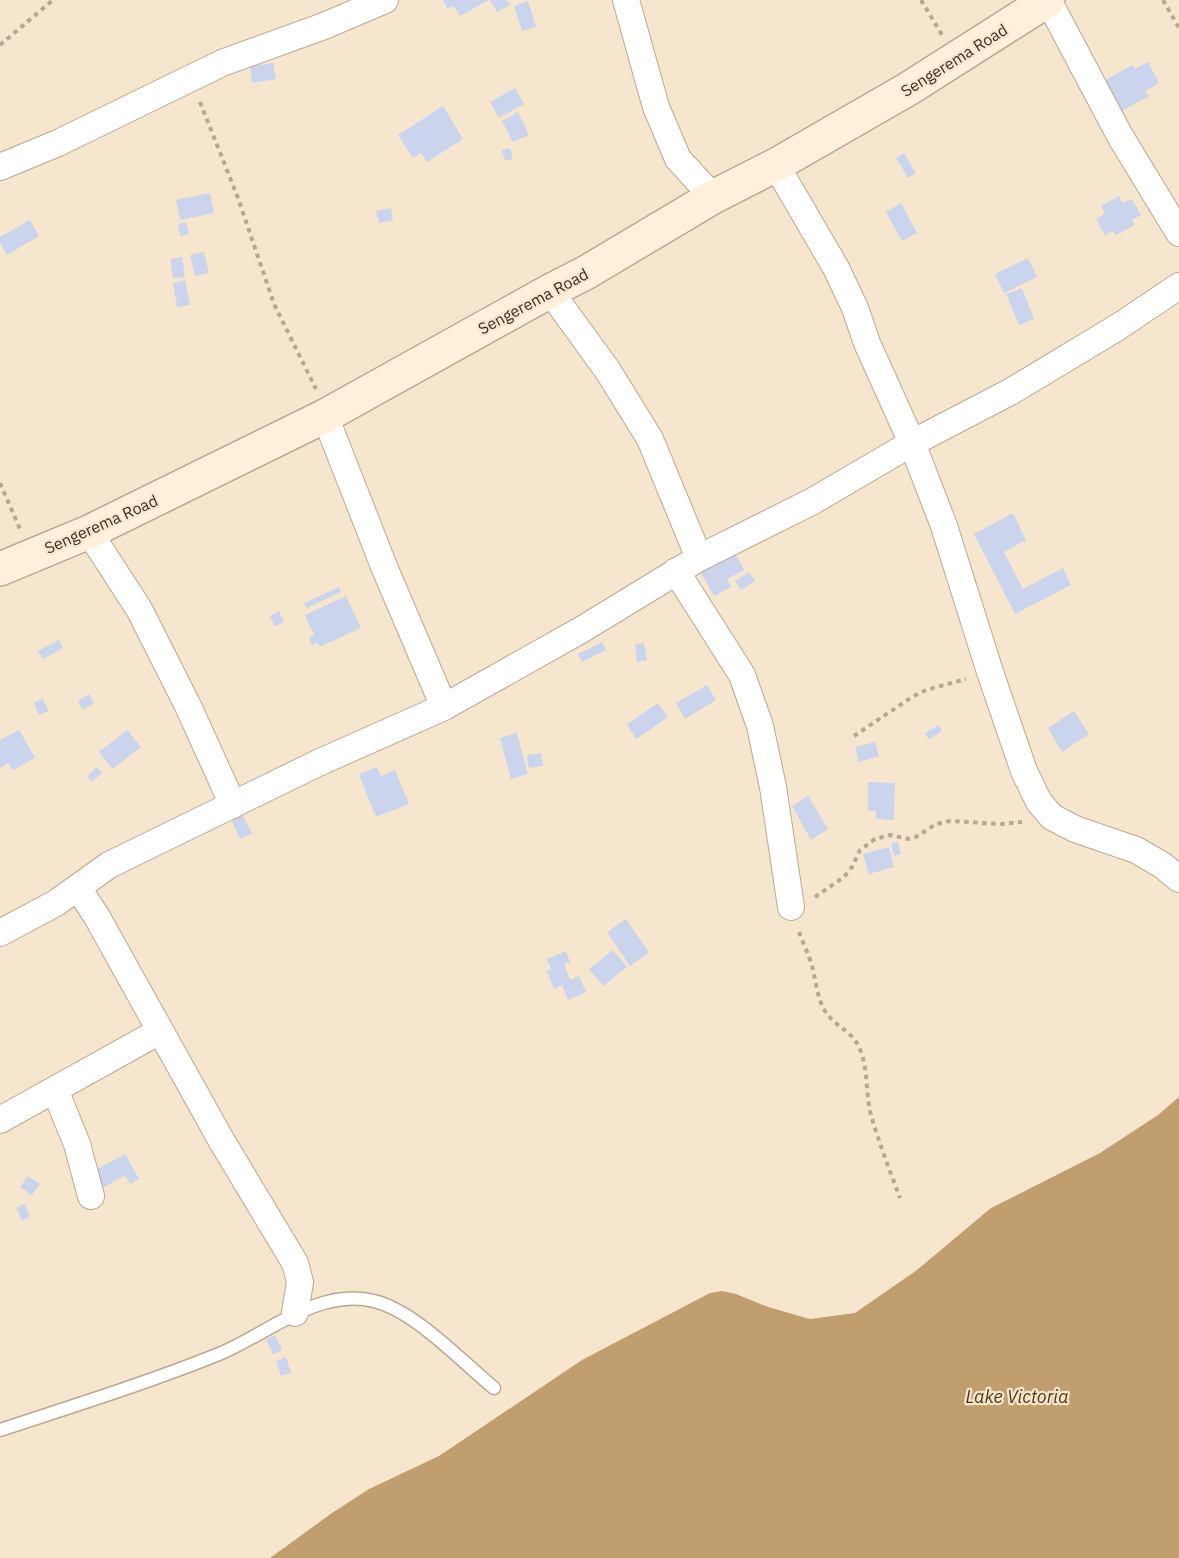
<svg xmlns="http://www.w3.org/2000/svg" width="1179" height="1558" font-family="'IBM Plex Sans',sans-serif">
	<rect width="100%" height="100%" fill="#f7e6ce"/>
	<polygon fill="#c09e6e" points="1179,1097 1179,1558 270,1558 332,1513 369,1489 439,1456 582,1360 710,1293 722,1291 736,1294 768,1307 810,1319 855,1313 917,1270 991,1208 1100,1153 1158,1115"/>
	<g fill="#cad4ed">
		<polygon points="443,0 489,0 460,16 454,6 448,9"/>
		<polygon points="490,0 507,0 510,5 497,12"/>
		<polygon points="528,1 536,27 522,31 514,6"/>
		<polygon points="1148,62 1159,83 1145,91 1149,96 1120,112 1104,81 1132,65 1135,69"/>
		<polygon points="273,63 276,79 252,83 250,66"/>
		<polygon points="515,88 524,104 499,118 490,102"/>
		<polygon points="443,106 463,139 427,162 421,153 413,158 398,135"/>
		<polygon points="518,112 529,135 513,142 502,121"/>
		<polygon points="510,148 513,159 505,161 502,150"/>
		<polygon points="904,153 916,173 908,178 896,158"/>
		<polygon points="210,193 214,213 180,220 176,200"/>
		<polygon points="1119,196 1123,203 1132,199 1141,215 1132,220 1135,225 1116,235 1113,231 1105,236 1096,219 1105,214 1101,206"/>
		<polygon points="901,203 917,233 902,241 886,212"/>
		<polygon points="391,208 393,220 379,223 376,211"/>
		<polygon points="30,220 39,236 7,255 0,243 0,237"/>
		<polygon points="186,222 189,234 180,236 178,224"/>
		<polygon points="204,252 209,273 195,276 190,255"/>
		<polygon points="182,257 185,277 173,278 170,259"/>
		<polygon points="1028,258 1037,277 1004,293 995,274"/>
		<polygon points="185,280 190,305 177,307 173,283"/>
		<polygon points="1022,288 1034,319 1019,325 1006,294"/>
		<polygon points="1013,513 1026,540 1004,552 1023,589 1063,568 1071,585 1015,614 974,534"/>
		<polygon points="734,551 744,570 727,579 731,587 714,596 700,571"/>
		<polygon points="749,572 755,581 741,590 735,581"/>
		<polygon points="339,587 341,592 307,608 304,603"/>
		<polygon points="346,596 361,628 319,647 318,643 312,645 309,638 314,635 305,615"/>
		<polygon points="279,611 284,622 275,626 270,616"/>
		<polygon points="59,640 63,648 43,659 38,651"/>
		<polygon points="602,642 606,650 582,662 578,654"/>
		<polygon points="644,643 647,660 637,662 635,644"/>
		<polygon points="707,685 716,700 685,719 676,703"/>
		<polygon points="89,694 94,703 83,710 78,701"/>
		<polygon points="43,699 49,711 39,715 34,702"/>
		<polygon points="658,703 668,717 636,739 627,724"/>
		<polygon points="1074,711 1089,734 1062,752 1048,728"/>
		<polygon points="939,725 942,731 929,739 925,733"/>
		<polygon points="19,730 35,758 13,770 8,763 0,768 0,740"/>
		<polygon points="127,730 141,747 113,769 99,752"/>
		<polygon points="517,733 528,774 511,779 500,738"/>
		<polygon points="875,742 879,756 859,762 855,747"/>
		<polygon points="541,753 543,766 529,768 527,755"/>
		<polygon points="97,767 102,773 92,782 87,776"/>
		<polygon points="377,767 381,776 395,770 409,804 376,817 359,774"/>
		<polygon points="868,782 895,783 894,820 875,819 876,811 868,811"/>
		<polygon points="808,796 828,829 811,840 792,806"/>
		<polygon points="242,814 252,834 240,839 231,819"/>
		<polygon points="898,842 901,854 894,856 891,844"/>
		<polygon points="889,847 894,867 869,874 863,854"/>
		<polygon points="626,919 649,953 630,966 607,932"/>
		<polygon points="613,950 627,967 603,986 589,969"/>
		<polygon points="566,951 570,962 564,964 570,980 579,976 586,992 568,1000 562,985 554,989 547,971 551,969 547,959"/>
		<polygon points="125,1154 139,1179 130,1184 125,1175 101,1189 92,1172"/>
		<polygon points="28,1176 40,1184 32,1195 20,1187"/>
		<polygon points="24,1204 30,1216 22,1221 16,1208"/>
		<polygon points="275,1335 282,1350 273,1354 266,1340"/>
		<polygon points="286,1357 291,1373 281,1376 276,1361"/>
	</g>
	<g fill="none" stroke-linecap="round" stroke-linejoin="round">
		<g stroke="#b9a993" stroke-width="15">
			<path id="service" d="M0 1430C73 1406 147 1383 219 1354 266 1335 318 1287 374 1301 415 1311 461 1361 494 1388"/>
		</g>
		<g stroke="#b9a993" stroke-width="28">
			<g id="minor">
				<polyline points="626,0 656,107 678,159 713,197"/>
				<polyline points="1048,0 1120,136 1179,233"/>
				<polyline points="776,165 836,268 855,308 867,343 912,443 944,526 990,672 1024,771 1039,802 1052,817 1075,829 1136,850 1162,865 1179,879"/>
				<polyline points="0,167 58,143 222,63 324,26 385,0"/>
				<polyline points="550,291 608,371 650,439 699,558"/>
				<polyline points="325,416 385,569 444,707"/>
				<polyline points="89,532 139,609 188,706 233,805"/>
				<polyline points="676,571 742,675 760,726 773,787 791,907"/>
				<polyline points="78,888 97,917 220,1138 295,1263 300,1282 295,1313"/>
				<polyline points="0,933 56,903 109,865 318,763 444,707 581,630 699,558 813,501 912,443 1010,392 1118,327 1179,286"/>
				<polyline points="55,1090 77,1144 91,1196"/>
				<polyline points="0,1120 160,1031"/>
			</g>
		</g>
		<g stroke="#b9a993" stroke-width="36">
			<polyline id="secondary" points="0,569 89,532 325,416 550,291 587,272 713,197 776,165 908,89 1048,0"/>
		</g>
		<g stroke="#b4a794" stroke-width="4" stroke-dasharray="4.5 4.5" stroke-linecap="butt">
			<polyline points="921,0 942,35"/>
			<polyline points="1163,0 1179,28"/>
			<polyline points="0,45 53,0"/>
			<polyline points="200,102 238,198 274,304 316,389"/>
			<polyline points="0,483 20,529"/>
			<polyline points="854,736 912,697 926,690 966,679"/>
			<polyline points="815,897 844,877 852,867 860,850 875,839 890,835 909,839 916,837 936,824 950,821 1001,824 1022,822"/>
			<path d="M799 932C803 943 809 955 812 966 816 981 817 998 825 1011 834 1026 852 1031 859 1047 869 1069 865 1093 871 1115 879 1143 890 1171 900 1198"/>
		</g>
		<use href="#service" stroke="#fff" stroke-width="12"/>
		<use href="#minor" stroke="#fff" stroke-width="26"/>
		<use href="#secondary" stroke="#fff0dc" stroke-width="33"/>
	</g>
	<g text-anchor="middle" stroke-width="4.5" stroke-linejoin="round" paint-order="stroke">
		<g font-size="16" fill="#373028" stroke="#f7e6ce">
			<text transform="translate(954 60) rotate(-32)" y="6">Sengerema Road</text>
			<text transform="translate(533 301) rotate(-28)" y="6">Sengerema Road</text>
			<text transform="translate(101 524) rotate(-24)" y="6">Sengerema Road</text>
		</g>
		<g font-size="18" font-style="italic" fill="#4f3710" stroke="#f7e6ce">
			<text x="1017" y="1403">Lake Victoria</text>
		</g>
	</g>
</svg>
